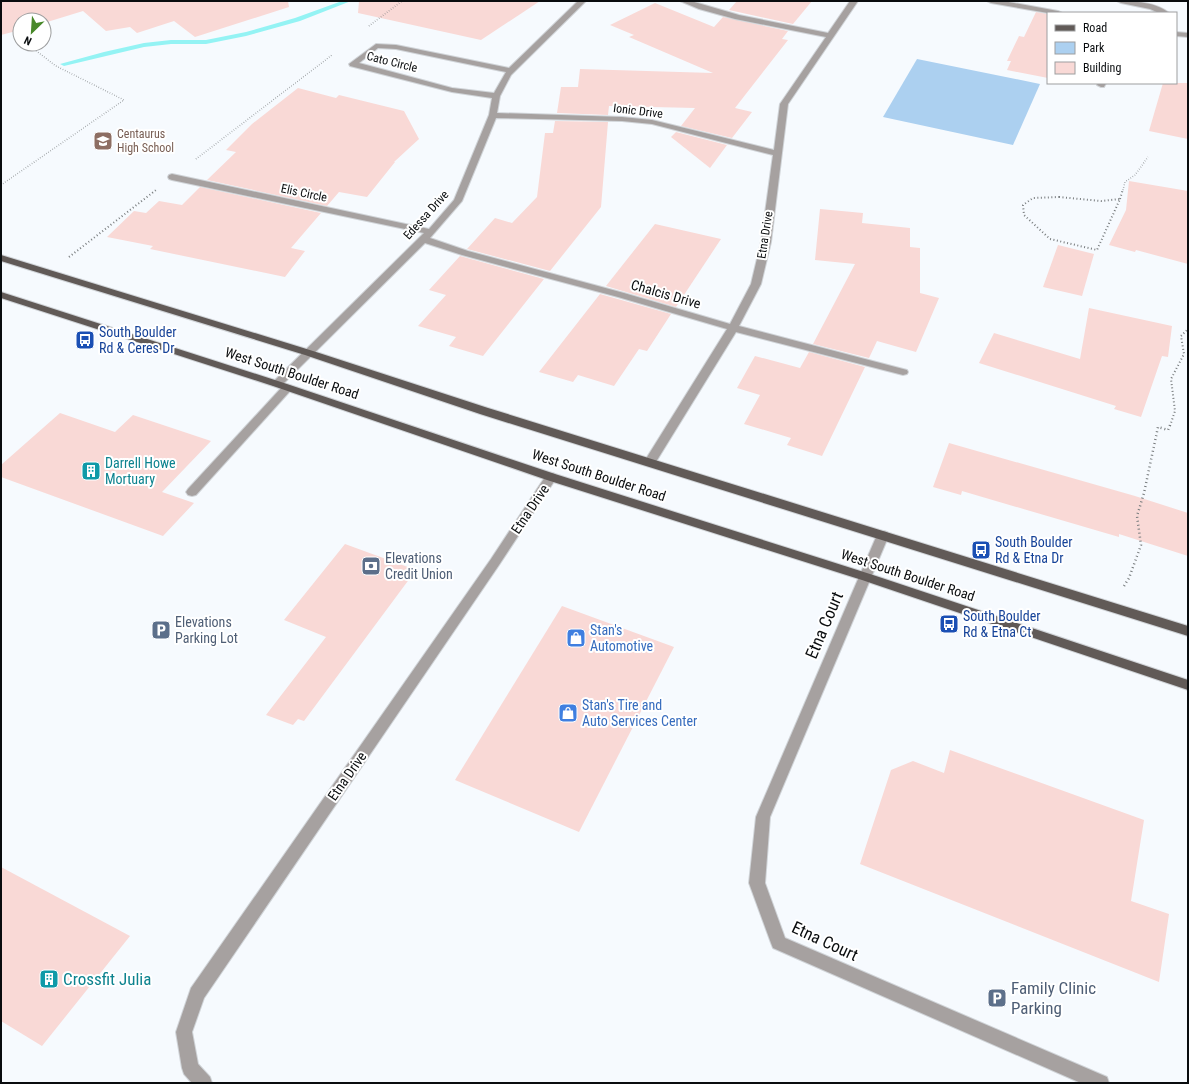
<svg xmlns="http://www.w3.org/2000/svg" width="1189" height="1084" font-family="'Roboto Condensed',sans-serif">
	<rect width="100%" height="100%" fill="#f6fafe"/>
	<polygon fill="#acd0f0" points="917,59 1040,84 1013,145 883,117"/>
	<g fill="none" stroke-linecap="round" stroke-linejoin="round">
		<polygon fill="#94f3f4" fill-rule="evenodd" points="342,1 351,1 300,21 246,36 206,44 171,44 144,47 64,66 60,64 104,52 144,43 171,40 206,40 246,32 295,18"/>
	</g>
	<g fill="#f9d9d6">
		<polygon points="1,1 288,1 289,7 195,37 174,21 137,33 130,27 106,31 83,11 44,23 44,20 20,20 20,30 1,35"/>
		<polygon points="359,1 540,1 481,40 358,13"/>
		<polygon points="737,1 812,1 793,24 729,10"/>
		<polygon points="655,3 714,27 723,17 788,31 782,39 788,40 735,108 752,112 732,138 681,126 695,108 609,106 608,115 557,113 561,87 578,87 580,69 713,73 629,37 634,35 610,25"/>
		<polygon points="1036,12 1048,14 1048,78 1007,70 1011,61 1007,61 1019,36 1024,37"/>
		<polygon points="1163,83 1188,83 1188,139 1149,131"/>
		<polygon points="298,88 336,98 339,95 404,111 419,139 394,162 395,162 367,197 339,192 327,206 207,180 236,152 226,150 252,124"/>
		<polygon points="555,121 608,122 601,207 550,271 467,249 495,218 512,223 537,197 545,133 553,133"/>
		<polygon points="676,132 727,145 710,168 671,137"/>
		<polygon points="1129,181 1188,191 1188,264 1136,250 1135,252 1109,245 1126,210"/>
		<polygon points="200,187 321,213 291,248 305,251 285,277 150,249 153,246 107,237 134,211 146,213 159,201 182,205"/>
		<polygon points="820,209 863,213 862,223 910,228 910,247 920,248 920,293 939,298 916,352 877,341 869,358 813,344 855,264 815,260"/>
		<polygon points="655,224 721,239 676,307 606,286"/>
		<polygon points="1058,245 1094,254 1082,296 1043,287"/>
		<polygon points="460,256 544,279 483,356 449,346 456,337 418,326 446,295 429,290"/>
		<polygon points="600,294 671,314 647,351 639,349 614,386 578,375 573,382 539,372"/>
		<polygon points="1089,308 1172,326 1168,357 1162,356 1141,417 1114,409 1116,406 979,363 994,333 1080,359"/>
		<polygon points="809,352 865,367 822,456 787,445 791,438 744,424 760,395 737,388 755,356 800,368"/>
		<polygon points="60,413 115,432 133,415 211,441 162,492 194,503 163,536 1,477 1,465"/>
		<polygon points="949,443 1135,496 1188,513 1188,556 1119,534 1119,537 962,491 961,495 933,487"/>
		<polygon points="345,544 416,570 304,721 298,719 293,725 266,715 326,637 284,620"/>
		<polygon points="562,606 674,647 579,832 455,780"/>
		<polygon points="950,750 1144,820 1131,901 1169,914 1159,982 860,864 891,770 913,761 944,773"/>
		<polygon points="1,867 130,936 42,1046 1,1021"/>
	</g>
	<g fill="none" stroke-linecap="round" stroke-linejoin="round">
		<g stroke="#d0d4d8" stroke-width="2">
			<g id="minor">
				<path d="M578 1H586L511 75 500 96 497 113 622 117 652 120 774 150 780 104 826 37 735 19 699 9 680 1H691L739 15 828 33 850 1H858L788 104 771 242 761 284 739 326 907 370 908 372 907 374 903 375 736 332 654 465H646L644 462 727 329 618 297 462 255 425 243 281 386H273L272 384 273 382 424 233 172 180 169 179 168 177 169 175 172 174 429 229 454 200 489 115 492 98 452 92 350 66 349 64 376 44 396 45 509 68ZM378 48 396 49 506 72 494 93 452 88 359 63ZM496 118 622 121 652 124 773 155 761 242 751 284 730 324 624 293 468 251 430 238 462 201Z"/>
				<polygon points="987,1 1003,1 1058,11 1062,13 1048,13 991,3"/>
				<path d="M1117 1C1134 1 1156 2 1169 13H1159L1150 9 1121 3Z"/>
				<polygon points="1176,32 1188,33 1188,37 1176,36"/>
				<polygon points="1098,83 1106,83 1104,87 1101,87 1097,85"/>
				<polygon points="287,385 291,386 292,388 291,390 196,495 192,496 188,495 186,492 188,489 283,386"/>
				<polygon points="551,473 555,474 557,477 499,565 204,998 192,1032 198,1064 210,1077 212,1083 192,1083 184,1074 182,1068 176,1032 191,988 491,559 547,474"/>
				<polygon points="883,531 887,532 889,535 770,817 765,883 785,938 1107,1077 1109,1083 1081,1083 773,948 771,943 749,883 756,817 877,535 879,532"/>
			</g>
		</g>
		<g stroke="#d0d4d8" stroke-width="2">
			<g id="major">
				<polygon points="1,255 313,351 488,408 1188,626 1188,636 480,414 305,355 1,261"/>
				<polygon points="1,292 281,382 555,474 870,574 1188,680 1188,690 862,580 547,480 273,386 1,298"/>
			</g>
		</g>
		<g stroke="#797d7f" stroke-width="1.5" stroke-dasharray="0.5 2" stroke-linecap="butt">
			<polyline points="369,26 402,1"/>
			<polyline points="196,159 332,55"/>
			<polyline points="1,185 124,100 56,66 27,44"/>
			<polyline points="1123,190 1125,182 1135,175 1148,157"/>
		</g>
		<g stroke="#797d7f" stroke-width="2" stroke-dasharray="1 2.5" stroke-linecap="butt">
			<polygon points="1059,197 1101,201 1120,199 1097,250 1050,239 1024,215 1023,205 1033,198"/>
			<polyline points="1120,199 1123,189"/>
			<polyline points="69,257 156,190"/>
			<polyline points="1170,426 1175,411 1171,379 1184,354 1181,336 1188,329"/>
		</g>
		<polyline stroke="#797d7f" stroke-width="2.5" stroke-dasharray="1 3" stroke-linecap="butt" points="1124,586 1129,578 1141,545 1137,516 1144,493 1158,427 1168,430 1170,425"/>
		<use href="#minor" fill="#a6a1a0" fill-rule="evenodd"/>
		<use href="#major" fill="#615a57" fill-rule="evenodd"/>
	</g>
	<defs>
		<g id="school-square" transform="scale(1)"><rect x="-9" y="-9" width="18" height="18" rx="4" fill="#8d6e63" stroke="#fff"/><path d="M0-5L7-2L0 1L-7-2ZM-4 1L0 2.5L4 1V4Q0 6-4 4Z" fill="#fff"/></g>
		<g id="bus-square" transform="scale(1)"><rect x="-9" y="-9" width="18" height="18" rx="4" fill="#1a4fb4" stroke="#fff"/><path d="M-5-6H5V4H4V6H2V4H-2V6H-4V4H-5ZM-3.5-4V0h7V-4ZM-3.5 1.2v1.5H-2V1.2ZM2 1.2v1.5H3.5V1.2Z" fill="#fff"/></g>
		<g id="building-square" transform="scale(1)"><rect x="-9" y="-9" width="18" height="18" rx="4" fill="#0f9aa8" stroke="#fff"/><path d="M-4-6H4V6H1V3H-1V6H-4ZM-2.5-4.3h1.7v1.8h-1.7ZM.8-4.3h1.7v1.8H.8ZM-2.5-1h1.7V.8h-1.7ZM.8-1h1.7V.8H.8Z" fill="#fff"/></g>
		<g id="bank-square" transform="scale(1)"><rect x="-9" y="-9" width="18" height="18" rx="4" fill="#5c6f8a" stroke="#fff"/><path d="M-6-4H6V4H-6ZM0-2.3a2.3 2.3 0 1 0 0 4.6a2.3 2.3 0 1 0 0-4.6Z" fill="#fff"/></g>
		<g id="parking-square" transform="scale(1)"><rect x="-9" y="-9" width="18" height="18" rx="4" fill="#5c6f8a" stroke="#fff"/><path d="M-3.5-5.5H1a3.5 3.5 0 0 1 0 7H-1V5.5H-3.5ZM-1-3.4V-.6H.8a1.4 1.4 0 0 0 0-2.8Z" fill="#fff"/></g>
		<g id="shop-square" transform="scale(1)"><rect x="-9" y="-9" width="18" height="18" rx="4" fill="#3f7fe0" stroke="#fff"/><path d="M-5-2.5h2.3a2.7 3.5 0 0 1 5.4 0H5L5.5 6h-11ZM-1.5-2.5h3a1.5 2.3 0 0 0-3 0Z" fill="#fff"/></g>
	</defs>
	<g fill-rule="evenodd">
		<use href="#school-square" x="103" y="141"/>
		<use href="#bus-square" x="85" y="340"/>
		<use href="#building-square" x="91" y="471"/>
		<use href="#bus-square" x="981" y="550"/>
		<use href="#bank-square" x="371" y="566"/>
		<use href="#bus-square" x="949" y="624"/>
		<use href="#parking-square" x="161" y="630"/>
		<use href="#shop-square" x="576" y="638"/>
		<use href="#shop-square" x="568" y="713"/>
		<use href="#building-square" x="49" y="979"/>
		<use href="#parking-square" x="997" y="998"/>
	</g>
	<g text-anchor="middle" stroke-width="4" stroke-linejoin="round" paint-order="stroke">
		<g font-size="12" fill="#090c0e" stroke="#fff">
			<text transform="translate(392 62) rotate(14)" y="4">Cato Circle</text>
			<text transform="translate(638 111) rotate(7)" y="4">Ionic Drive</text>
			<text transform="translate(304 193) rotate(12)" y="4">Elis Circle</text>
			<text transform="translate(426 215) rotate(-48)" y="4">Edessa Drive</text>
			<text transform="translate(765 235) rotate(-81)" y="4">Etna Drive</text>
		</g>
		<g font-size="12" fill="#785e54" stroke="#fff" text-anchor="start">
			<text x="117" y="138">Centaurus<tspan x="117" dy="14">High School</tspan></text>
		</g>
		<g font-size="14" fill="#090c0e" stroke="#fff">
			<text transform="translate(666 294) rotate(16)" y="5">Chalcis Drive</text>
			<text transform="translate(292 373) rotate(18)" y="5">West South Boulder Road</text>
			<text transform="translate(599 475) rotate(18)" y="5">West South Boulder Road</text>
			<text transform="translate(530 509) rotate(-56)" y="5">Etna Drive</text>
			<text transform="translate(908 575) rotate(18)" y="5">West South Boulder Road</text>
			<text transform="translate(347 776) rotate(-55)" y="5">Etna Drive</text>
		</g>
		<g font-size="14" fill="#164399" stroke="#fff" text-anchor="start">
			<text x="99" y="337">South Boulder<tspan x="99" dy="16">Rd &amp; Ceres Dr</tspan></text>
			<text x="995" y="547">South Boulder<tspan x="995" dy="16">Rd &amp; Etna Dr</tspan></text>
			<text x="963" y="621">South Boulder<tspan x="963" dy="16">Rd &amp; Etna Ct</tspan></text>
		</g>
		<g font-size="14" fill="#0d838f" stroke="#fff" text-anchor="start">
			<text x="105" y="468">Darrell Howe<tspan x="105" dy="16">Mortuary</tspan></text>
		</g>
		<g font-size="14" fill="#4e5e75" stroke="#fff" text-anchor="start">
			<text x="385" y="563">Elevations<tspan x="385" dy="16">Credit Union</tspan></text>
			<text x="175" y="627">Elevations<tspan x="175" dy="16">Parking Lot</tspan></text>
		</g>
		<g font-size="14" fill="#366cbe" stroke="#fff" text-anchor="start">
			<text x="590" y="635">Stan's<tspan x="590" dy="16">Automotive</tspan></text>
			<text x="582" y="710">Stan's Tire and<tspan x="582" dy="16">Auto Services Center</tspan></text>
		</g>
		<g font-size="17" fill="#090c0e" stroke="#fff">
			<text transform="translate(824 625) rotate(-67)" y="6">Etna Court</text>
			<text transform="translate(825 941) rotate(25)" y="6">Etna Court</text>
		</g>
		<g font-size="17" fill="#0d838f" stroke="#fff" text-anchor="start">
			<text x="63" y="985">Crossfit Julia</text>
		</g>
		<g font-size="17" fill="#4e5e75" stroke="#fff" text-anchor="start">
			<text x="1011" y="994">Family Clinic<tspan x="1011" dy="20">Parking</tspan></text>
		</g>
	</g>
	<rect width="1189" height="1084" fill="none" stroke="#090c0e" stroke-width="4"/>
	<rect x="1047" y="12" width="130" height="72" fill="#ffffff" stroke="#9d9e9f"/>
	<rect x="1055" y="25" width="20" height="6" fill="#615a57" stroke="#9d9e9f"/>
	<text x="1083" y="32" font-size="12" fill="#090c0e">Road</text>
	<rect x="1055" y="42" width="20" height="12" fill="#acd0f0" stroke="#9d9e9f"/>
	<text x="1083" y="52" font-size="12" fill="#090c0e">Park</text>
	<rect x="1055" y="62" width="20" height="12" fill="#f9d9d6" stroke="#9d9e9f"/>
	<text x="1083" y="72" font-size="12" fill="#090c0e">Building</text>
	<g transform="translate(32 32) rotate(205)"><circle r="19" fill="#ffffff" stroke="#9d9e9f"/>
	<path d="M0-3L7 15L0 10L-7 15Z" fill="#488829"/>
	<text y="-6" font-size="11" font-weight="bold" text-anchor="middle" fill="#090c0e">N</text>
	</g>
</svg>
